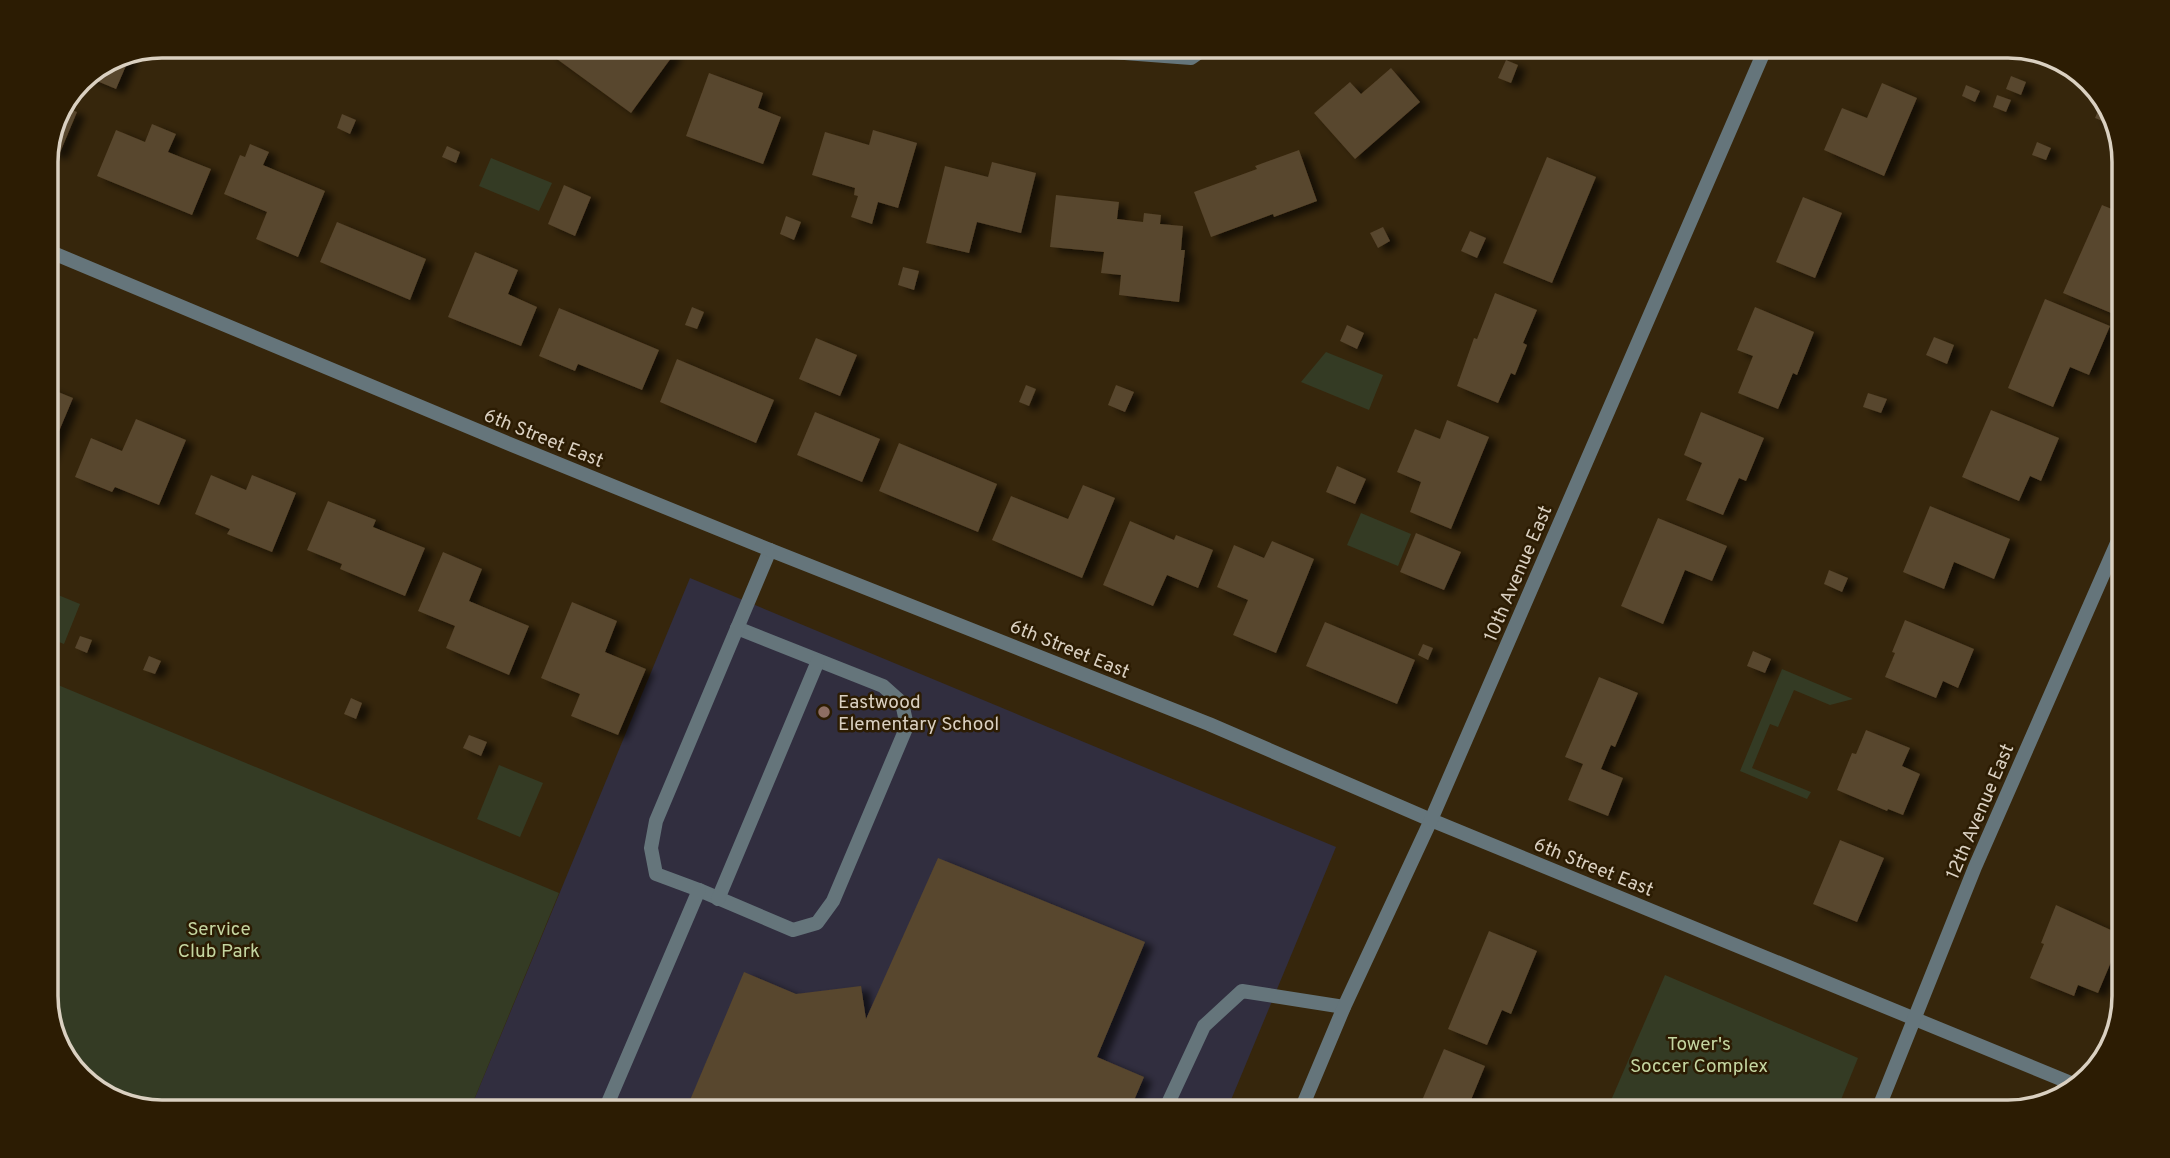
<svg xmlns="http://www.w3.org/2000/svg" width="2170" height="1158" font-family="Overpass,sans-serif">
	<defs>
		<filter id="shadow"><feDropShadow dx="8" dy="4.5" stdDeviation="3.5" flood-color="#0009"/></filter>
	</defs>
	<rect width="100%" height="100%" fill="#36260c"/>
	<polygon fill="#312e3f" points="690,578 1336,847 1226,1112 469,1112"/>
	<g fill="#343b24">
		<polygon points="491,158 552,183 539,211 479,186"/>
		<polygon points="1326,352 1383,375 1369,410 1301,382"/>
		<polygon points="1361,513 1411,534 1398,566 1347,545"/>
		<polygon points="46,590 80,604 64,644 46,637"/>
		<polygon points="1782,669 1853,699 1830,705 1794,690 1778,727 1770,724 1752,768 1811,792 1807,799 1740,771"/>
		<polygon points="46,680 559,893 469,1112 162,1112 110,1100 65,1060 46,1004"/>
		<polygon points="499,765 543,783 520,837 477,819"/>
		<polygon points="1665,975 1858,1058 1836,1112 1606,1112"/>
	</g>
	<g fill="#58462d" filter="url(#shadow)">
		<polygon points="552,52 671,52 674,54 631,113 550,54"/>
		<polygon points="118,54 131,54 116,89 85,76"/>
		<polygon points="1506,60 1518,65 1511,83 1498,78"/>
		<polygon points="1391,68 1420,102 1355,159 1314,113 1350,82 1361,94"/>
		<polygon points="709,73 763,93 758,108 781,117 763,164 686,136"/>
		<polygon points="2011,76 2026,82 2021,95 2006,89"/>
		<polygon points="1882,83 1917,98 1884,176 1824,150 1842,108 1867,118"/>
		<polygon points="1966,85 1980,91 1975,102 1962,96"/>
		<polygon points="1997,95 2011,100 2006,112 1993,107"/>
		<polygon points="2104,97 2105,98 2115,126 2095,118"/>
		<polygon points="67,108 77,112 59,155 48,150"/>
		<polygon points="342,114 356,120 350,134 337,128"/>
		<polygon points="152,124 176,134 168,152 211,169 192,215 97,176 116,130 145,142"/>
		<polygon points="873,130 917,143 898,208 878,202 872,224 851,217 858,196 854,195 855,188 812,175 825,132 869,145"/>
		<polygon points="2037,142 2051,148 2046,160 2032,155"/>
		<polygon points="250,144 269,152 263,165 325,191 298,257 256,239 267,212 224,194 240,155 245,157"/>
		<polygon points="447,146 460,152 456,163 442,157"/>
		<polygon points="2122,148 2124,155 2124,179 2112,173"/>
		<polygon points="1299,150 1317,201 1274,217 1273,214 1211,237 1194,192 1257,169 1255,166"/>
		<polygon points="1547,157 1596,177 1552,283 1503,263"/>
		<polygon points="992,162 1036,173 1021,233 977,222 969,253 926,243 945,166 988,177"/>
		<polygon points="564,185 591,197 575,236 548,224"/>
		<polygon points="1056,195 1119,202 1117,219 1143,222 1144,213 1161,215 1160,224 1183,226 1181,250 1185,250 1179,302 1119,295 1121,275 1101,273 1104,252 1050,247"/>
		<polygon points="1803,197 1842,213 1815,278 1776,262"/>
		<polygon points="2102,205 2124,214 2124,295 2116,315 2063,293"/>
		<polygon points="786,216 801,222 794,240 780,234"/>
		<polygon points="337,222 426,259 410,300 320,262"/>
		<polygon points="1383,227 1390,241 1378,248 1370,233"/>
		<polygon points="1470,231 1486,238 1477,258 1461,251"/>
		<polygon points="475,252 518,270 508,294 537,307 521,346 448,317"/>
		<polygon points="903,267 919,271 914,290 898,285"/>
		<polygon points="1495,293 1537,310 1523,343 1527,345 1515,375 1511,373 1498,403 1457,386 1474,338 1477,339"/>
		<polygon points="2045,299 2110,326 2089,375 2070,367 2053,407 2008,388"/>
		<polygon points="692,307 704,312 697,329 685,325"/>
		<polygon points="1755,307 1814,332 1797,375 1793,373 1778,409 1738,393 1753,356 1737,350"/>
		<polygon points="559,308 659,350 642,390 578,364 575,371 539,356"/>
		<polygon points="1347,325 1364,333 1357,349 1340,341"/>
		<polygon points="1934,337 1954,345 1947,364 1926,355"/>
		<polygon points="816,338 857,355 840,396 799,379"/>
		<polygon points="677,359 774,400 756,443 660,402"/>
		<polygon points="1026,385 1036,389 1029,406 1019,402"/>
		<polygon points="1116,385 1134,392 1125,412 1108,405"/>
		<polygon points="46,387 73,398 46,462"/>
		<polygon points="1868,393 1887,399 1881,413 1863,407"/>
		<polygon points="1991,410 2059,438 2041,481 2030,476 2019,501 1962,477"/>
		<polygon points="815,412 880,439 862,482 797,455"/>
		<polygon points="1701,412 1764,438 1746,481 1739,478 1723,515 1686,500 1702,463 1684,455"/>
		<polygon points="136,419 186,440 159,505 115,487 112,492 75,477 91,438 122,451"/>
		<polygon points="1447,420 1489,437 1451,529 1410,512 1421,482 1397,472 1415,429 1440,439"/>
		<polygon points="899,443 997,484 978,532 879,491"/>
		<polygon points="1337,466 1366,479 1355,504 1326,492"/>
		<polygon points="211,475 246,490 252,475 296,493 272,552 227,534 230,529 195,514"/>
		<polygon points="1083,485 1115,498 1082,578 992,540 1011,496 1068,519"/>
		<polygon points="328,501 376,520 373,527 425,548 405,596 340,569 342,564 307,550"/>
		<polygon points="1930,506 2010,539 1994,579 1954,562 1944,589 1903,572"/>
		<polygon points="1658,518 1727,546 1712,581 1685,570 1663,624 1621,606"/>
		<polygon points="1130,521 1174,540 1176,535 1213,550 1198,588 1167,575 1153,606 1103,585"/>
		<polygon points="1416,533 1461,552 1444,590 1400,572"/>
		<polygon points="1272,541 1314,559 1276,653 1233,635 1248,600 1217,587 1234,545 1264,558"/>
		<polygon points="443,552 482,569 469,601 529,626 509,675 446,648 455,626 418,611"/>
		<polygon points="1829,570 1848,578 1842,592 1824,584"/>
		<polygon points="572,602 617,621 605,652 646,669 618,735 571,716 580,694 541,678"/>
		<polygon points="1905,620 1974,649 1958,688 1943,681 1936,698 1885,677 1895,653 1892,652"/>
		<polygon points="1325,622 1415,660 1397,704 1306,666"/>
		<polygon points="80,636 92,640 87,653 75,648"/>
		<polygon points="1423,644 1433,648 1428,660 1418,655"/>
		<polygon points="1753,651 1771,659 1765,673 1747,666"/>
		<polygon points="149,656 161,661 155,674 143,670"/>
		<polygon points="1599,677 1638,693 1615,747 1611,745 1601,769 1623,778 1608,816 1568,800 1583,764 1565,757"/>
		<polygon points="351,698 362,703 356,719 344,714"/>
		<polygon points="1866,730 1910,748 1902,766 1920,774 1903,815 1888,809 1887,811 1837,790 1852,753 1856,754"/>
		<polygon points="469,735 487,742 481,756 463,748"/>
		<polygon points="1840,840 1884,858 1857,922 1813,904"/>
		<polygon points="938,858 1145,942 1097,1057 1144,1077 1129,1112 685,1112 744,972 796,994 861,986 866,1019"/>
		<polygon points="2056,905 2124,936 2114,963 2111,962 2098,993 2078,985 2074,996 2030,978 2044,944 2041,943"/>
		<polygon points="1489,931 1537,951 1511,1014 1502,1010 1487,1045 1448,1029"/>
		<polygon points="1444,1049 1485,1066 1466,1112 1417,1112"/>
	</g>
	<g fill="none" stroke-linecap="round" stroke-linejoin="round">
		<g stroke="#65757b" stroke-width="14">
			<polyline points="699,890 793,930 817,923 833,901 907,726 902,703 883,686 737,628"/>
			<polyline points="718,899 818,661"/>
			<polyline points="604,1112 699,890 656,874 651,848 656,821 770,550"/>
			<polyline points="1164,1112 1204,1026 1242,991 1344,1007"/>
		</g>
		<g stroke="#65757b" stroke-width="14">
			<polyline points="1085,50 1191,58 1204,49"/>
			<polyline points="46,250 512,445 770,550 1209,724 1431,820 2078,1086"/>
			<polyline points="1300,1112 1344,1007 1431,820 1766,47"/>
			<polyline points="1877,1112 1975,867 2124,527"/>
		</g>
	</g>
	<circle fill="#8d6e63" stroke="#2c1c03" stroke-width="2.5" cx="824" cy="712" r="7"/>
	<g text-anchor="middle" stroke-width="5" stroke-linejoin="round" paint-order="stroke">
		<g font-size="19" fill="#dad0c1" stroke="#2c1c03">
			<text transform="translate(544 437) rotate(22)" y="7">6th Street East</text>
			<text transform="translate(1517 573) rotate(-67)" y="7">10th Avenue East</text>
			<text transform="translate(1070 648) rotate(22)" y="7">6th Street East</text>
			<text transform="translate(1979 811) rotate(-67)" y="7">12th Avenue East</text>
			<text transform="translate(1594 866) rotate(22)" y="7">6th Street East</text>
		</g>
		<g font-size="19" fill="#dad0c1" stroke="#2c1c03" text-anchor="start">
			<text x="838" y="708">Eastwood<tspan x="838" dy="22">Elementary School</tspan></text>
		</g>
		<g font-size="19" fill="#c4d5a0" stroke="#2c1c03">
			<text x="219" y="935">Service<tspan x="219" dy="22">Club Park</tspan></text>
			<text x="1699" y="1050">Tower's<tspan x="1699" dy="22">Soccer Complex</tspan></text>
		</g>
	</g>
	<path d="M0 0H2170V1158H0ZM162 58H2008A104 104 0 0 1 2112 162V996A104 104 0 0 1 2008 1100H162A104 104 0 0 1 58 996V162A104 104 0 0 1 162 58Z" fill="#2c1c03" fill-rule="evenodd"/>
	<path fill="none" stroke="#dad0c1" stroke-width="3.5" d="M162 58H2008A104 104 0 0 1 2112 162V996A104 104 0 0 1 2008 1100H162A104 104 0 0 1 58 996V162A104 104 0 0 1 162 58Z"/>
</svg>
